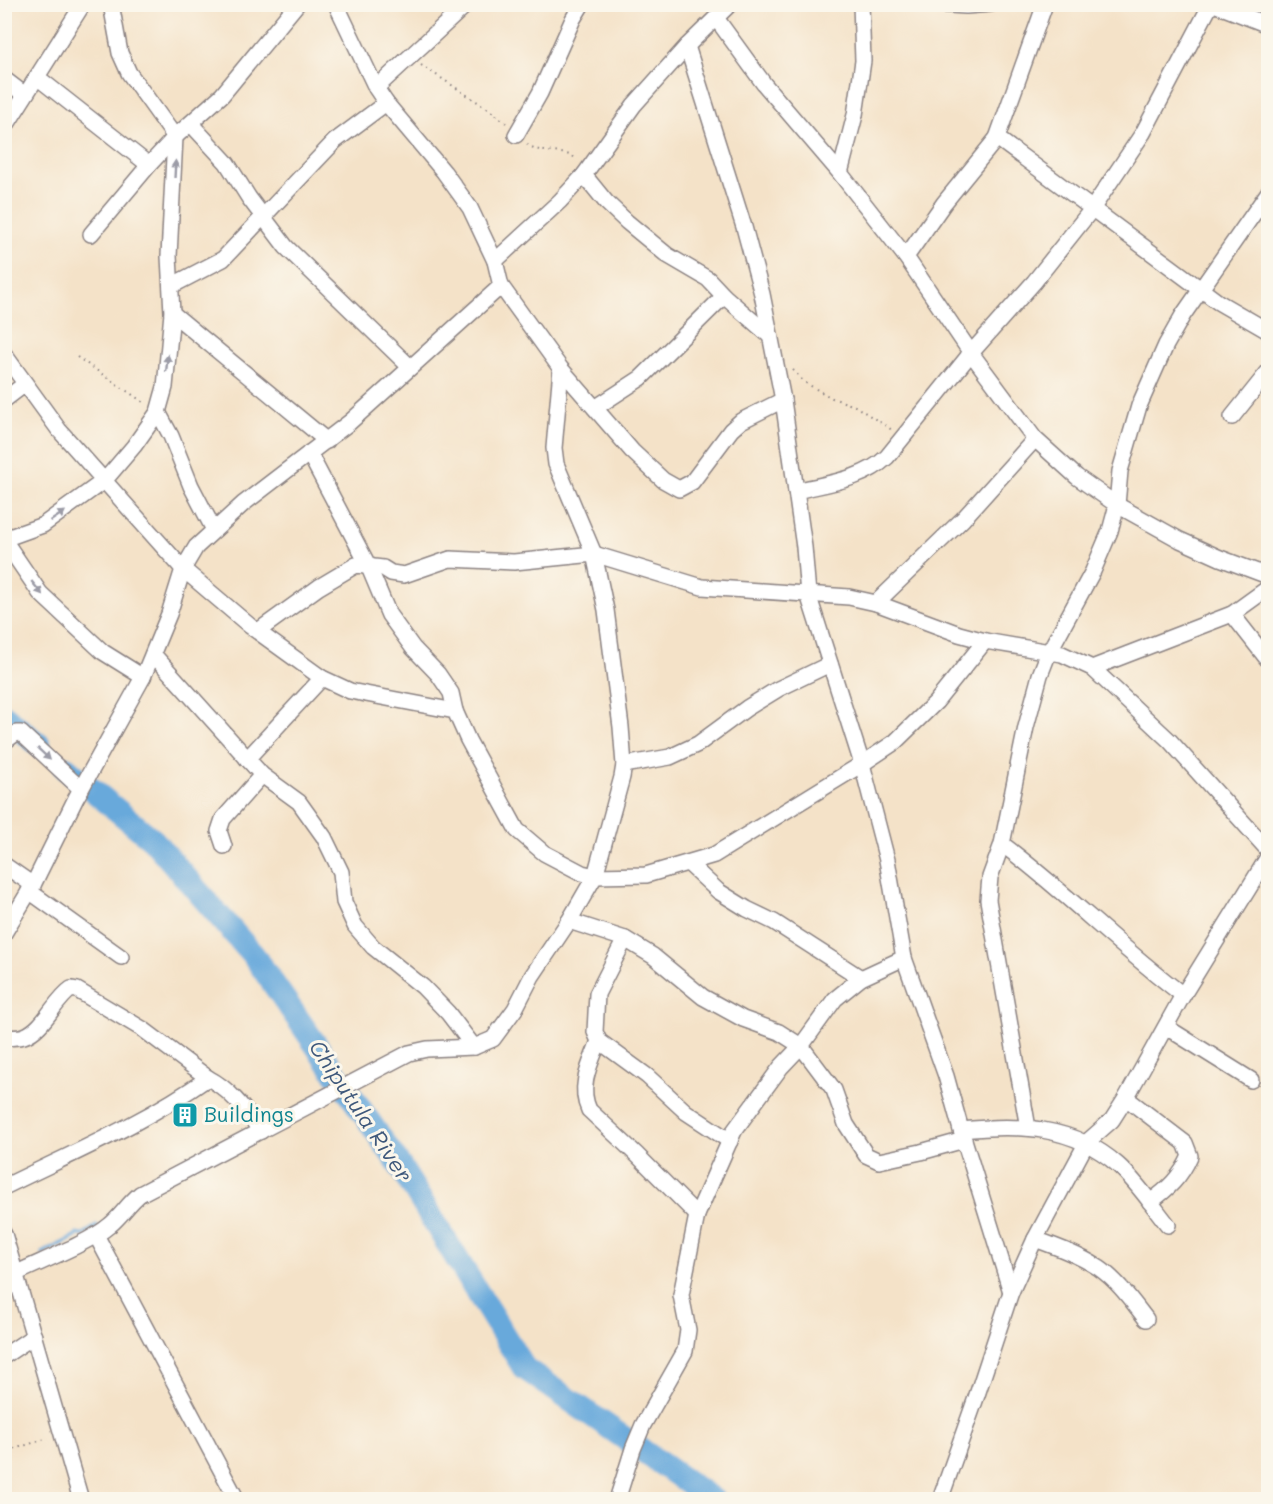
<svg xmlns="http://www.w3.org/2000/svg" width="1273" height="1504" font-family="Mali,sans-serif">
	<rect width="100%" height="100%" fill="#fbf7ec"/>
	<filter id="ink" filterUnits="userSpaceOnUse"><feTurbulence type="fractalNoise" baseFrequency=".0167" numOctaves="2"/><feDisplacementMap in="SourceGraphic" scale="12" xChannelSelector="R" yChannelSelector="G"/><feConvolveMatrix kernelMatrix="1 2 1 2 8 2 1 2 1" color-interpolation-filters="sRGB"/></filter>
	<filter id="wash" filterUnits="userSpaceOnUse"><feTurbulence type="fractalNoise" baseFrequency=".008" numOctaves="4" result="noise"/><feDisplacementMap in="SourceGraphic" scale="24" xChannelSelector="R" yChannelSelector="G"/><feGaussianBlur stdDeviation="1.35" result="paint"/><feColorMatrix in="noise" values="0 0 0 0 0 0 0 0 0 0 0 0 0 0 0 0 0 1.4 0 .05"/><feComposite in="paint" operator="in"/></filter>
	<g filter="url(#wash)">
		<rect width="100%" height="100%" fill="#f4e2c8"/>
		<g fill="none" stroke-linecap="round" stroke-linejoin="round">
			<polyline stroke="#67a9db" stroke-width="4" points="43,1253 75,1237 78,1234 83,1235 97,1226"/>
			<g stroke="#67a9db" stroke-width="24">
				<polyline points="4,716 39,745"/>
				<polyline points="66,768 153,840 254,956 398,1163 524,1368 713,1500"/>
			</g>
		</g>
	</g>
	<g filter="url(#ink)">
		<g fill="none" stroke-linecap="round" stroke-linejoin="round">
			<g stroke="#8b8282" stroke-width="18">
				<g id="minor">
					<polyline points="336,4 376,88 386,103 444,172 470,208 495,261 501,286 561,369 632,451 663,480 679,489 692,482 731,430 741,421 783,400"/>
					<polyline points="933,4 966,6 991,4"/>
					<polyline points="1045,4 997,138 1218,302 1268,331"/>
					<polyline points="1214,4 1268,25"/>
					<polyline points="716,18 764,84 840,173 906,257 971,353 1035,439 1077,477 1117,505 1180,540 1220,558 1268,576"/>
					<polyline points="687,46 744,227 762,294 783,400 804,547 808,594 862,764 887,860 904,958 946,1076 961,1130 1011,1292"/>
					<polyline points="37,77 149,165 175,137 222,95 297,4"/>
					<polyline points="4,79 25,95"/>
					<polyline points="376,88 467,4"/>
					<polyline points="191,124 227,163 249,198 286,247 409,366"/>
					<polyline points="4,129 83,4"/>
					<polyline points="516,135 540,93 573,19 582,4"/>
					<polyline points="840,173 855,115 863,61 861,4"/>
					<polyline points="584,175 606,202 627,222 667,255 708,279 724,296 770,336"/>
					<polyline points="91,234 149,165"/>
					<polyline points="906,257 944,203 997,138"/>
					<polyline points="495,261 560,201 584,175 634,105 687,46 730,4"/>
					<polyline points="171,286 223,259 335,141 386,103"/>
					<polyline points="172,313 327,441"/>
					<polyline points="4,354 59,430 183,569 250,626 322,678 350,691 455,711 468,740 517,830 544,853 582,873 595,876 646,875 714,855 862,764 895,742 936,702 985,641"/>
					<polyline points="561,369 554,448 556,464 594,554 606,610 621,727 624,765 622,777 595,876 569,921 625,939 653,956 703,997 743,1019 779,1032 801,1046 834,1090 846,1124 866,1155 879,1161 921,1152 964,1140"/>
					<polyline points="4,400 25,384"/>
					<polyline points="595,408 641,378 724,296"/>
					<polyline points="158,412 171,436 191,486 214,530"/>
					<polyline points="1232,417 1268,372"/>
					<polyline points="309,453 368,565 389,615 413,648 438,674 451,693 455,711"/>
					<path d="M796 491C828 483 863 480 887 457L971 353 1034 282 1092 209 1143 133 1211 4"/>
					<polyline points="4,539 43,525 105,480 134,446 158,412 165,387 172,313 169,256 175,137 129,73 120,53 111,4"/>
					<polyline points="4,540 40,593 103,652 143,677"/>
					<polyline points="876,603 963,519 1035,439"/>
					<polyline points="1232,614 1268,660"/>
					<polyline points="258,631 319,587 356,565 383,568 391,573 404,575 450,559 514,562 594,554 702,587 849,597 876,603 959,634 985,641 1062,654 1092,668 1170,741 1268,850"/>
					<polyline points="153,654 262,775 299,802 324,837 341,872 344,902 355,926 373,947 423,987 448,1013 474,1047"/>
					<polyline points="1092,668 1232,614 1268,588"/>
					<polyline points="4,742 16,733 21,733 81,789"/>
					<polyline points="247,759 322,678"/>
					<polyline points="624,765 670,757 698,744 747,708 778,689 830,664"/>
					<path d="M1002 844C1065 891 1120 948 1183 995"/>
					<polyline points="224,846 219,831 223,819 262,775"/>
					<polyline points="688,863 718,891 747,909 774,922 861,978"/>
					<polyline points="4,865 33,885"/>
					<polyline points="29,891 121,957"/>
					<polyline points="4,933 33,885 76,798 143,677 169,614 183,569 196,547 243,504 350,422 501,286"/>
					<polyline points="625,939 597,994 595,1032 599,1041 647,1076 686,1112 730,1141"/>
					<polyline points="1166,1027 1251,1080"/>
					<path d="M4 1038C10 1037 18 1038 24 1036 44 1029 54 1001 71 989L77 990 144 1030 208 1078"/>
					<path d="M599 1041C590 1064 578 1087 589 1110L637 1155 697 1215"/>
					<path d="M1126 1098 1185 1143 1190 1156C1181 1177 1168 1189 1150 1202"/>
					<polyline points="1028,1128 988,900 990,877 1002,844 1026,727 1040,675 1049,652 1093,571 1110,531 1117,505 1120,471 1139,406 1166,345 1183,315 1268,193"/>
					<path d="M961 1130C1017 1124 1073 1125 1118 1165 1137 1182 1152 1205 1168 1225"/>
					<path d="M4 1187C73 1153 146 1122 208 1078 231 1090 245 1110 261 1131"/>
					<polyline points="4,1234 81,1500"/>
					<polyline points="96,1235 237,1500"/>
					<path d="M1035 1239C1057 1247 1079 1255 1099 1268 1118 1281 1132 1301 1146 1319"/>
					<path d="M17 1273C44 1260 89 1243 110 1225 121 1216 128 1204 140 1194L409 1053 427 1049 474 1047 493 1039 515 1009 532 976 569 921"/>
					<polyline points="4,1356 34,1336"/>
					<polyline points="617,1500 633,1449 643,1425 685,1351 688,1330 681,1295 697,1215 734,1131 781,1067 801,1046 835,999 861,978 904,958"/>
					<polyline points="940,1500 977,1395 1011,1292 1035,1239 1087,1142 1112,1120 1126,1098 1183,995 1268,857"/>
				</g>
			</g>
			<g stroke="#8b8282" stroke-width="2" stroke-dasharray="1.5 4.5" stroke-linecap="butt">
				<polyline points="421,65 490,110 506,123"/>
				<path d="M527 144C542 156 562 148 577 159"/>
				<polyline points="77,357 146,404"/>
				<polyline points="793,370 804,382 832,398 855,406 892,430"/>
				<polyline points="4,1468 5,1456 8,1451 48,1438"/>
			</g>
			<use href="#minor" stroke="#fff" stroke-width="15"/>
		</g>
		<defs><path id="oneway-solid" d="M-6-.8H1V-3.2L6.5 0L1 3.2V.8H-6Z" transform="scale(1.5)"/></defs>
		<g fill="#9c9ca7">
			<use href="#oneway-solid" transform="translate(175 169) rotate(-87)"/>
			<use href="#oneway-solid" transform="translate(167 363) rotate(-84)"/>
			<use href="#oneway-solid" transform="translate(58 516) rotate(-34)"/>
			<use href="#oneway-solid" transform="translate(37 588) rotate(51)"/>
			<use href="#oneway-solid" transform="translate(44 754) rotate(43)"/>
		</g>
	</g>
	<defs>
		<g id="building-square" transform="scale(1.35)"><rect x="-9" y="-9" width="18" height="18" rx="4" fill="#0f9aa8" stroke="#fbf7ec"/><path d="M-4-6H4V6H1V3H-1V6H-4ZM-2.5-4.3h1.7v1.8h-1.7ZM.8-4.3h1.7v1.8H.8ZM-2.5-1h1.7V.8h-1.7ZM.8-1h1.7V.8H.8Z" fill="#fff"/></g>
	</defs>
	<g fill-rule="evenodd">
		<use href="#building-square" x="185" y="1115"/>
	</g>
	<g text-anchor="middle" stroke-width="6" stroke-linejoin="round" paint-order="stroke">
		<g font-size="21" fill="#0d838f" stroke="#fbf7ec" text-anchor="start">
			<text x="204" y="1122">Buildings</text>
		</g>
		<g font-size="22" font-style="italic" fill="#3e587b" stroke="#fbf7ec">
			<text transform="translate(361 1111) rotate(56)" y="8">Chiputula River</text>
		</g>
	</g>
	<rect width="1273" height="1504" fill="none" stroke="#fbf7ec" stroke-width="24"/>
</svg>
